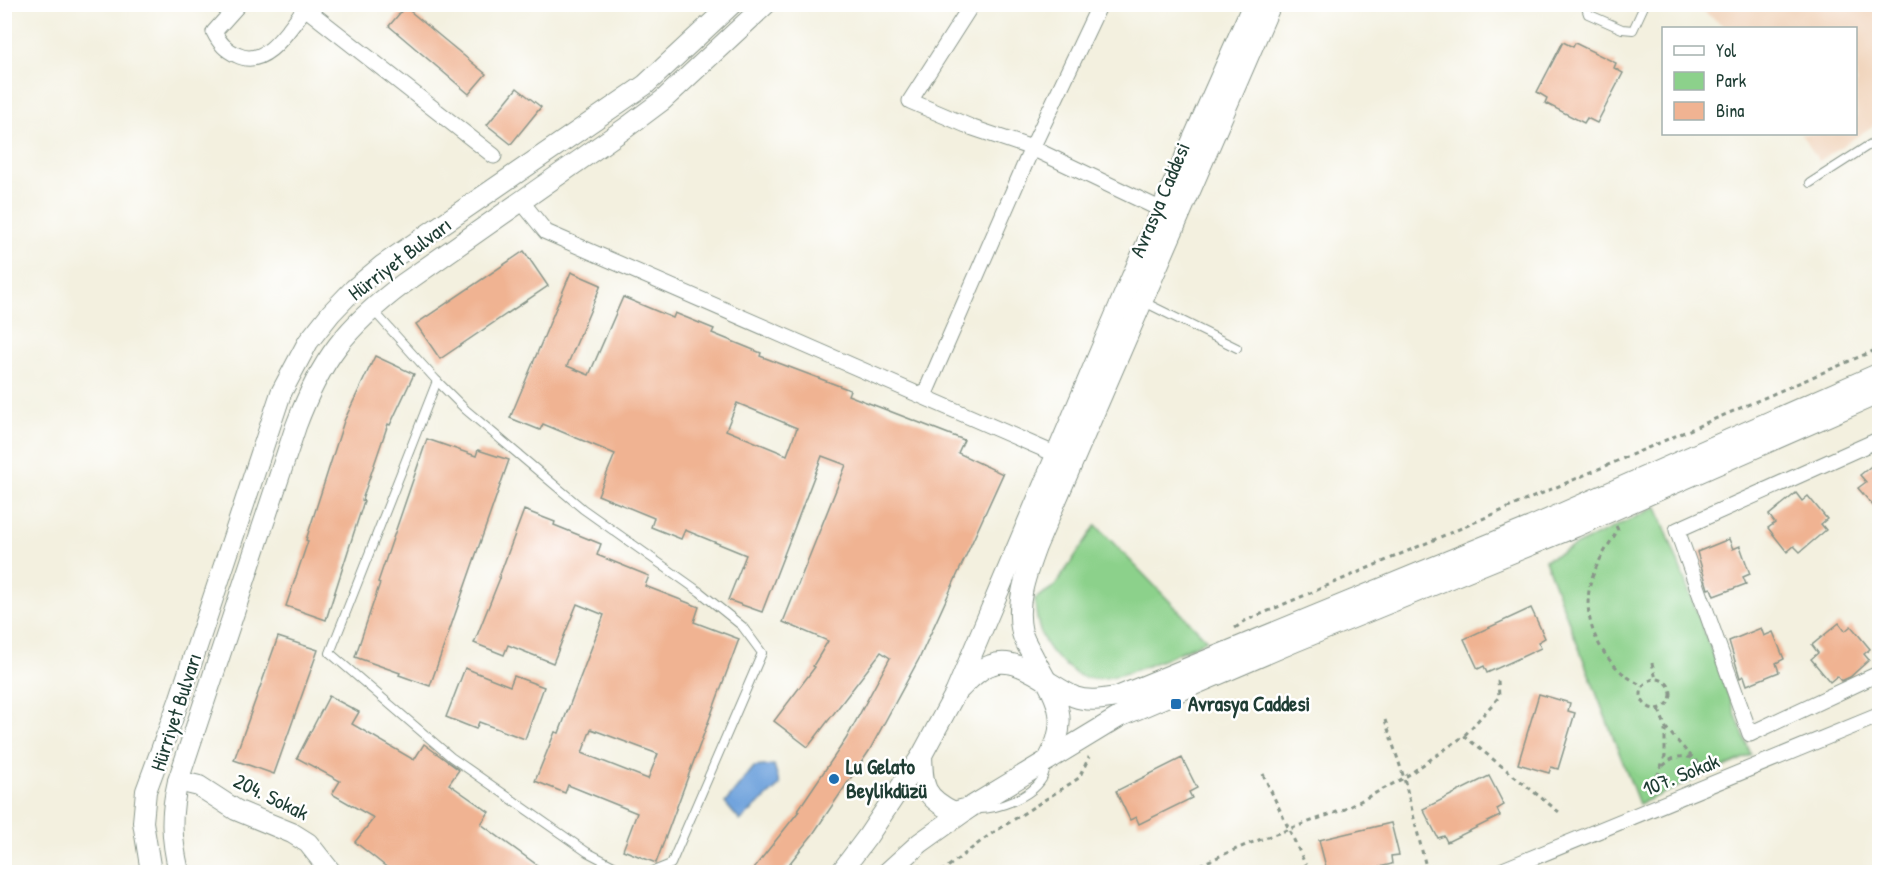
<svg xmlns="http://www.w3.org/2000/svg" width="1884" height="877" font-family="'Patrick Hand',sans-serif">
	<rect width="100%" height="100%" fill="#fff"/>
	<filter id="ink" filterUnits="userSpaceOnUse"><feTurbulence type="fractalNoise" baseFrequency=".0167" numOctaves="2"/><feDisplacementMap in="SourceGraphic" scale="12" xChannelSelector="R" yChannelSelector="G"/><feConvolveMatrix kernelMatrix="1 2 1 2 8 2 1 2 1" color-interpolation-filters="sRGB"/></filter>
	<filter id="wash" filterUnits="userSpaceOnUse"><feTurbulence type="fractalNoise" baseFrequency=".008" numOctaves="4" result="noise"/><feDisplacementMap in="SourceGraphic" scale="24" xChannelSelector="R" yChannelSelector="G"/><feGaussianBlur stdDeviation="1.35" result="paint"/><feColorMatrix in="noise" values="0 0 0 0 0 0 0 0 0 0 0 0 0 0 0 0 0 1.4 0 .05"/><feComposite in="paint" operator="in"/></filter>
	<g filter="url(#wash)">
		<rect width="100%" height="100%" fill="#f3f0df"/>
		<polygon fill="#f1d5bd" points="1712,4 1879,5 1879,122 1819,161 1801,134 1856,134 1856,28 1727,28 1701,10"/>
		<g fill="#8cd18b" stroke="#568760" stroke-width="1.5">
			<polygon points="1657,507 1751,755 1639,804 1545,560"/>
			<path d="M1096 525 1207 640C1180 652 1116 684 1088 678 1079 677 1071 670 1064 664 1042 648 1036 625 1035 599L1055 586Z"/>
		</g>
		<polygon fill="#72a4dd" stroke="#487088" stroke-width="1.5" points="774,765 780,785 740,821 725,803 754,767"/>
		<g id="blocks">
			<g fill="#f0b392" fill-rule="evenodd">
				<polygon points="405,7 486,74 469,94 389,26"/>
				<polygon points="1563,42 1573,47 1575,43 1616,63 1614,68 1623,73 1597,123 1587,118 1584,123 1545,103 1547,98 1537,92"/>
				<polygon points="517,88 541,107 511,144 487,125"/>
				<polygon points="524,251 548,286 440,359 416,324"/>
				<path d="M571 272 601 285 567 366 589 375 623 297 673 318 675 313 714 329 712 333 761 353 760 356 850 390 848 395 964 440 958 453 1003 474 920 657 869 751 813 834 782 873H750L799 811 798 810 846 739 890 658 881 652 808 747 774 721 815 667 813 666 828 641 783 622 846 465 822 456 762 612 728 600 746 555 685 530 681 539 651 527 654 518 598 495 615 454 543 424 540 430 510 418ZM737 403 797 428 787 455 726 430Z"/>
				<polygon points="375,356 414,374 390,425 388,424 362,500 364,501 326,620 286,606 308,541 306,540 344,421"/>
				<polygon points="427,439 476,456 478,450 509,460 430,686 399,675 400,673 355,657 380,583 378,582"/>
				<polygon points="1880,459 1880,514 1858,488 1866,482 1860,475"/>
				<polygon points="1796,493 1802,501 1808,496 1827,519 1821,524 1826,530 1800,552 1794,546 1787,552 1768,528 1775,523 1769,515"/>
				<path d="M524 510 555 522 554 525 601 544 597 555 649 576 645 586 699 607 694 622 739 639 656 863 623 850 637 813 568 785 565 793 535 781 555 732 559 733 604 615 577 604 553 663 508 645 504 655 474 643 500 578 499 577ZM591 729 658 754 648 779 582 753Z"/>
				<polygon points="1729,539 1733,549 1740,546 1750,574 1743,577 1746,584 1714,596 1711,588 1708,589 1697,552"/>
				<polygon points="1531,608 1545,638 1538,642 1541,648 1487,673 1484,666 1478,669 1464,639"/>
				<polygon points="1839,623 1845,631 1851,626 1870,649 1864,654 1869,660 1850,677 1841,681 1837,676 1830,682 1811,659 1818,653 1812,645"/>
				<polygon points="1761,628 1764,636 1773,632 1784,659 1776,663 1779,672 1747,685 1744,676 1740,678 1729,641"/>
				<polygon points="278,637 318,650 274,774 234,760"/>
				<polygon points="465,668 510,686 514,676 544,687 525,739 479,722 476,729 446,717"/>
				<polygon points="1539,694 1570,703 1568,711 1575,713 1558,769 1551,767 1549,773 1518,764"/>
				<polygon points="329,696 359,712 352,724 414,760 424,744 459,770 449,784 489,812 481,824 548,873 394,873 355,842 374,818 332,794 340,781 297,758"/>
				<polygon points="1182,758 1197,788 1189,792 1192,798 1139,824 1136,817 1130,820 1116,791"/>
				<polygon points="1489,776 1504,805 1497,809 1500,816 1447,842 1444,836 1438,838 1423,809"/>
				<polygon points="1391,823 1399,855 1391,856 1392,864 1355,873 1334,873 1333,870 1327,871 1319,840"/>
			</g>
		</g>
	</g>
	<g filter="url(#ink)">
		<use href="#blocks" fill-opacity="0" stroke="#89968a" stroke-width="1.5"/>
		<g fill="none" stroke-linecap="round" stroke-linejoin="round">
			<g stroke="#89968a" stroke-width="10">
				<g id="lane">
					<polyline points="1585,4 1588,14 1622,29 1633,30 1645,4"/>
					<polyline points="1810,183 1880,138"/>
					<polyline points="1142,301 1237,348"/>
					<polyline points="372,309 437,381 466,410 583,509 700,592 742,626 762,653 671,864 651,872"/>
					<polyline points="437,381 330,653 451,757 587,852 625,872"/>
					<path d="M976 809C997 810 1031 797 1042 779 1044 775 1045 769 1047 765"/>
				</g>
			</g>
			<g stroke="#89968a" stroke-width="17">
				<g id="street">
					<path d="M239 4 214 32C220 44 226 50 237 55 266 70 290 27 305 8L494 156"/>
					<polyline points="1100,4 1032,148 1162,210"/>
					<polyline points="521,201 546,232 1057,455"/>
					<polyline points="924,396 1032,148 973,128 910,101 972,4"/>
					<polyline points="1880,439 1677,530 1750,734 1880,673"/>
					<polyline points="1498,872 1880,715"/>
				</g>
			</g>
			<g stroke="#89968a" stroke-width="22">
				<g id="secondary">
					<path d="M955 694C965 684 977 670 991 665 1018 654 1051 687 1075 697 1088 702 1104 699 1117 697L1531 527 1880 373"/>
					<path d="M922 755C923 786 923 797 954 812L969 808"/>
					<path d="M1048 760C1072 717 1055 697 1034 658 1030 650 1024 641 1022 633 1015 604 1026 574 1036 547L1271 4"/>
					<polyline points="178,781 199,786 236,810 292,833 308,843 331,872"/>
					<polyline points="151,872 143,822 146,791 179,701 281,393 308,342 331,313 354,289 383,265 645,85 732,4"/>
					<path d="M179 872C171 838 170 815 178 781L296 426C321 359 346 327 403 284L627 127 663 100 766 4"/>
					<polyline points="841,872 868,836 922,755 955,694 1126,290 1253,4"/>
					<polyline points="888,872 920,843 969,808 1119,717 1294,642 1575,527 1880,393"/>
				</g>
			</g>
			<g stroke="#89968a" stroke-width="3" stroke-dasharray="4.5 4.5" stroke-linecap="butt">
				<path d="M1616 526 1618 530C1609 544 1599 559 1593 575 1577 618 1602 667 1643 686"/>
				<polyline points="1235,628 1245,621 1880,348"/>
				<polyline points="1652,663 1656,679"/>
				<circle cx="1656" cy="694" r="15"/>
				<polyline points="1659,710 1666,728 1688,753 1707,771"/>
				<polyline points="1385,720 1404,778 1426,867"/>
				<polyline points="1464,736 1559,812"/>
				<path d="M1663 766C1672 757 1679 755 1692 758"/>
				<polyline points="1263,774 1309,872"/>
				<polyline points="1651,793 1665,756 1665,730"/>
				<polyline points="919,866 939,872"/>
				<polyline points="941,872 988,836 1079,778 1089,757"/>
				<polyline points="1183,872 1248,844 1345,809 1404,778 1464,736 1499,697 1498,680"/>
			</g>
			<use href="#lane" stroke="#fff" stroke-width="8"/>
			<use href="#street" stroke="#fff" stroke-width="15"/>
			<use href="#secondary" stroke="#fff" stroke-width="20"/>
		</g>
	</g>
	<g fill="#1f6fb2" stroke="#fff" stroke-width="2">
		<rect x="1170" y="698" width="12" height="12" rx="3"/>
		<circle cx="834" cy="779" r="6"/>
	</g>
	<g text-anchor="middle" stroke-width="5" stroke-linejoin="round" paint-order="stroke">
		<g font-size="21" fill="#1f3d34" stroke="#fff">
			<text transform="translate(1160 200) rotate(-67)" y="7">Avrasya Caddesi</text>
			<text transform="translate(400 259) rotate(-37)" y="7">Hürriyet Bulvarı</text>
			<text transform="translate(176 712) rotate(-72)" y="7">Hürriyet Bulvarı</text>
			<text transform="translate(1681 775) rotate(-22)" y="7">107. Sokak</text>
			<text transform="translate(271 797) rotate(26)" y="7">204. Sokak</text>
		</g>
		<g font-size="21" font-weight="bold" fill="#1f3d34" stroke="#fff" text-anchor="start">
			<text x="1188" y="711">Avrasya Caddesi</text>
			<text x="846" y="774">Lu Gelato<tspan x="846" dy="24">Beylikdüzü</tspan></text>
		</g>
	</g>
	<rect width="1884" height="877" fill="none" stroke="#fff" stroke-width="24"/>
	<rect x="1662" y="27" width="195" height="108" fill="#ffffff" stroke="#a5b1ae" stroke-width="1.5"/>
	<rect x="1674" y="46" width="30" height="9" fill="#ffffff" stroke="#a5b1ae" stroke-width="1.5"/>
	<text x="1716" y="57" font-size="18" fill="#1f3d34">Yol</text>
	<rect x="1674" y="72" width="30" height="18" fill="#8cd18b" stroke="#a5b1ae" stroke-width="1.5"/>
	<text x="1716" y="87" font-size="18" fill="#1f3d34">Park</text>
	<rect x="1674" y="102" width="30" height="18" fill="#f0b392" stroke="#a5b1ae" stroke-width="1.5"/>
	<text x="1716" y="117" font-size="18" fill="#1f3d34">Bina</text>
</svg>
